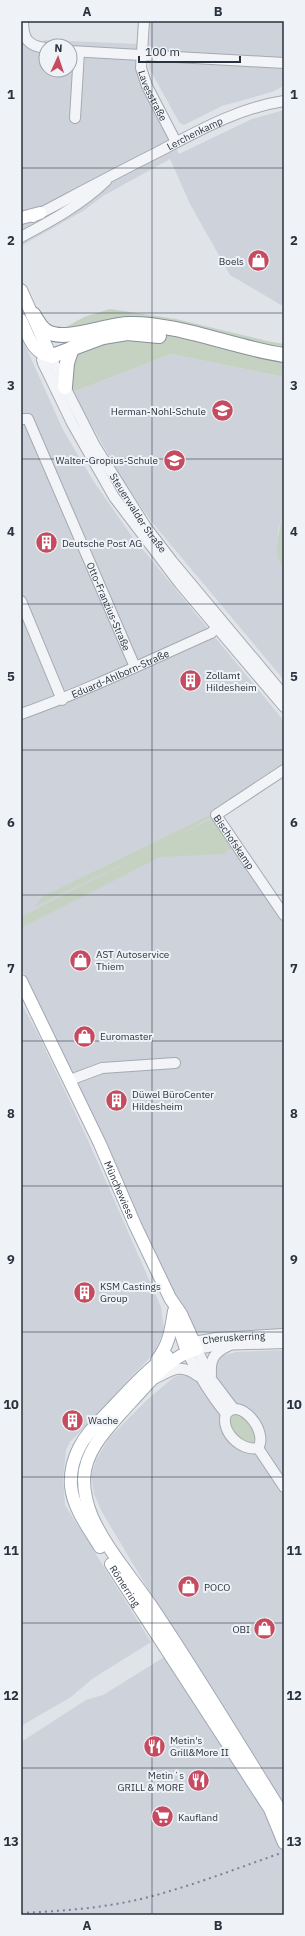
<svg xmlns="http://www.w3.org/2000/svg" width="305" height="1936" font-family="'IBM Plex Sans',sans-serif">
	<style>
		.built { fill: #ced2da; fill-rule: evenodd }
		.green { fill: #c6d2c1 }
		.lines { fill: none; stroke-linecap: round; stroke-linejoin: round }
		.minor-casing { stroke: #a5aab2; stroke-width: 12 }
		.major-casing { stroke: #a0a8b3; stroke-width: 14 }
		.highway-casing { stroke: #88919e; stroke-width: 16 }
		.minor { stroke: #f2f4f7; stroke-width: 10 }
		.major { stroke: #fff; stroke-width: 12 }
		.highway { stroke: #fff; stroke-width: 14 }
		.rail { stroke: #7a8391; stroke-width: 2; stroke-dasharray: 2 4; stroke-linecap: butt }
		.grid { fill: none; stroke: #29323f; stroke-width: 1; stroke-opacity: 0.55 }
		.labels { text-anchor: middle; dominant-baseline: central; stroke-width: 4; stroke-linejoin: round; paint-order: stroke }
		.street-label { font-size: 10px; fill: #29323f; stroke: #eff2f6 }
		.poi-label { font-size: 10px; fill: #29323f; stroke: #eff2f6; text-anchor: start }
		.neatline { fill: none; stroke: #29323f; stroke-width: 1.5 }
		.grid-label { font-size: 13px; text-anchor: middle; font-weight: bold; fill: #29323f }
	</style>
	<rect width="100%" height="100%" fill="#e0e3e8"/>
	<g class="built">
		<path d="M21 21 25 24 33 43 44 44V40L139 44 140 82 179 154 252 119 284 110V304L281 305 230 275 190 204 170 159 103 196 83 211 21 246ZM46 46H70V70H46Z"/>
		<path d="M150 21H284V86L272 92 222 106 184 125 179 122 149 68Z"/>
		<path d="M21 336 63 430 94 482 131 535 284 721V770L217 817 284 914V1329L193 1332 21 967Z"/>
		<path d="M171 354 284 377V513L278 531 277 545 280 565 284 571V680L151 521 123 481 73 392Z"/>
		<path d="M21 1003 39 1036 87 1138 161 1307 164 1329 155 1352 70 1442 66 1450 63 1480 65 1505 151 1642 92 1679 71 1697 21 1726Z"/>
		<path d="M284 1350V1915H21V1742L86 1700 103 1695 182 1646 102 1512 94 1494 91 1475 96 1460 109 1438 148 1399 174 1377 216 1364 222 1356 236 1352Z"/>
	</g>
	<g class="green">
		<path d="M110 309 176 319 267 341 284 344V377L171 354 73 392 72 380 74 362 66 327 84 317Z"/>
		<path d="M284 513V571C272 555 278 531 284 513Z"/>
		<path d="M210 815 212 816 166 843 34 907 42 897Z"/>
		<path d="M213 818 231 848 224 854 160 857 21 928V917Z"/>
		<path d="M232 1414H240C247 1421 259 1431 255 1443 243 1447 225 1424 232 1414Z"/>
	</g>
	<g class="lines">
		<defs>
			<g id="minor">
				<path d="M23 21C23 39 28 46 46 48"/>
				<path id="s1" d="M144 21 141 68 147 86 176 142"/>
				<path d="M70 51 284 63"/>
				<path d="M75 118 79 52"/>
				<path id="s2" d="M33 217C75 195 116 173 158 152 198 131 238 108 284 101"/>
				<path d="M21 237C51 221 81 205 106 181"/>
				<path d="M43 363 72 423 114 497 180 584 284 707"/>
				<path id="s3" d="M46 369 42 360 48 350 65 387 95 446 146 527 172 561 284 695"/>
				<path id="s4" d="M21 419H28L135 667"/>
				<path d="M21 601 62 700"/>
				<path id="s5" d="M21 714C86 691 148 661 211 633L221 624"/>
				<path id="s6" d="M284 770 216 815 284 915"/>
				<path d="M70 1080 102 1068 175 1063"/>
				<path id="s7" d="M194 1342 216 1338 284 1334"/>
				<path d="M187 1352C198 1374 210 1394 226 1414 220 1431 241 1452 258 1448 269 1431 239 1396 226 1414"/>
				<path d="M211 1375C210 1360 213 1353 228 1346"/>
				<path d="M156 1378C172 1370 181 1363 198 1376"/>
				<path d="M233 1408 211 1379 197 1349 218 1345 284 1343"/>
				<path d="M258 1448 284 1487"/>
			</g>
			<g id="major">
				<path d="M21 218 40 213"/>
				<path d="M21 290 48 350"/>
				<path d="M21 320C28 335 33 355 52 356"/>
				<path id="s8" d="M21 981 100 1144 135 1225 170 1298 181 1314 197 1349C168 1357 150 1382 130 1403 111 1425 85 1448 84 1479 84 1492 87 1505 92 1517 108 1552 135 1581 156 1613 198 1676 237 1741 277 1805L284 1824"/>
				<path d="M176 1319 187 1352"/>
				<path d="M157 1360C169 1345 171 1330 174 1311"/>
				<path d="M100 1547C89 1529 73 1508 71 1486 70 1473 73 1460 79 1448 86 1433 99 1422 110 1410 128 1391 146 1371 167 1356"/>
				<path id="s9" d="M111 1564 270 1809 284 1843"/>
			</g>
			<g id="highway">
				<path d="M33 314C37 320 40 327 46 331 64 343 107 324 129 324 178 323 235 348 284 355"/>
				<path d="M52 356 103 337 127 333 159 336"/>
				<path d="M65 387 67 363 72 348"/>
			</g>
		</defs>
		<use href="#minor" class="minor-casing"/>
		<use href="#major" class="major-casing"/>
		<use href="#highway" class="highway-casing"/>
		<use href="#minor" class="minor"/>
		<use href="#major" class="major"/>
		<use href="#highway" class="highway"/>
		<path class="rail" d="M21 1913C62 1911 105 1908 145 1898 192 1886 238 1868 284 1852"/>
	</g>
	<path class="grid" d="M152 21V1915M21 168H284M21 313H284M21 459H284M21 604H284M21 750H284M21 895H284M21 1041H284M21 1186H284M21 1332H284M21 1477H284M21 1623H284M21 1768H284"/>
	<defs>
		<symbol id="shop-disc" viewBox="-11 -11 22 22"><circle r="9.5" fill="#c74b60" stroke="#eff2f6"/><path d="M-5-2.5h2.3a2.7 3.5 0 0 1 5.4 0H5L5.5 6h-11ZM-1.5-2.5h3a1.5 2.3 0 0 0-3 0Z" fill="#fff"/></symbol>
		<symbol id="school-disc" viewBox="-11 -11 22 22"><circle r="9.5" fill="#c74b60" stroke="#eff2f6"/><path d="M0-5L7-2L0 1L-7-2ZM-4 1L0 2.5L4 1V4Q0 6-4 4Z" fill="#fff"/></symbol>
		<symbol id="building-disc" viewBox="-11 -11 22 22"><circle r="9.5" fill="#c74b60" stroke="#eff2f6"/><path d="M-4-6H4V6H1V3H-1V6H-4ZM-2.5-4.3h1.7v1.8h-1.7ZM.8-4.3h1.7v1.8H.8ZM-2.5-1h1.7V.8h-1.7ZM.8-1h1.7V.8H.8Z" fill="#fff"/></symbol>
		<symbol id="restaurant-disc" viewBox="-11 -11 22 22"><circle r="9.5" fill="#c74b60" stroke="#eff2f6"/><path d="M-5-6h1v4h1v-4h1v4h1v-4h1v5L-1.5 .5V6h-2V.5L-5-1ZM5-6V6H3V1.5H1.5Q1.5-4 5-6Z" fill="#fff"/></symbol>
		<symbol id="supermarket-disc" viewBox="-11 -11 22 22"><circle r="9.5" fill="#c74b60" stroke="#eff2f6"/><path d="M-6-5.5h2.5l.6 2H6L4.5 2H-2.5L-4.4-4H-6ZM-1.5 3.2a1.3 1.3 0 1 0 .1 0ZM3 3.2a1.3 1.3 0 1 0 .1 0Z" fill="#fff"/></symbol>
	</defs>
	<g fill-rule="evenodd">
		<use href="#shop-disc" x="246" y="248" width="25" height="25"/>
		<use href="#school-disc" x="210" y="398" width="25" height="25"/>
		<use href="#school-disc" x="162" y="448" width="25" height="25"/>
		<use href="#building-disc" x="34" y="530" width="25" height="25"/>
		<use href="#building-disc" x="178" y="668" width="25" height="25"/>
		<use href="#shop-disc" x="68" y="948" width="25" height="25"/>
		<use href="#shop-disc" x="72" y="1024" width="25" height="25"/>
		<use href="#building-disc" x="104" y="1088" width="25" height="25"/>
		<use href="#building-disc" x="72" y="1280" width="25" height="25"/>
		<use href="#building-disc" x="60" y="1408" width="25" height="25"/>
		<use href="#shop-disc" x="176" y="1574" width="25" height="25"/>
		<use href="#shop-disc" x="252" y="1616" width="25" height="25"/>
		<use href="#restaurant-disc" x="142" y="1734" width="25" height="25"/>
		<use href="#restaurant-disc" x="186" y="1768" width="25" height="25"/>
		<use href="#supermarket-disc" x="150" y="1804" width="25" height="25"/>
	</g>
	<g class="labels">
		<g class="street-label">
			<text stroke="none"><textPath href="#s1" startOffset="77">Lavesstraße</textPath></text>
			<text stroke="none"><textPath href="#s2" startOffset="182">Lerchenkamp</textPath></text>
			<text stroke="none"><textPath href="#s3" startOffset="208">Steuerwalder Straße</textPath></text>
			<text stroke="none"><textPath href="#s4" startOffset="211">Otto-Franzius-Straße</textPath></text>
			<text stroke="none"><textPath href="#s5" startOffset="107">Eduard-Ahlborn-Straße</textPath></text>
			<text stroke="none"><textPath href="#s6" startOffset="114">Bischofskamp</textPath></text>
			<text stroke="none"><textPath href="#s8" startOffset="231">Münchewiese</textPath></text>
			<text stroke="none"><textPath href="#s7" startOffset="40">Cheruskerring</textPath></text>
			<text stroke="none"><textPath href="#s9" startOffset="26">Römerring</textPath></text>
		</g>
		<g class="poi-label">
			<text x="244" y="261" text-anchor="end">Boels</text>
			<text x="206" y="411" text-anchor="end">Herman-Nohl-Schule</text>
			<text x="158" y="460" text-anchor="end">Walter-Gropius-Schule</text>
			<text x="62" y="543">Deutsche Post AG</text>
			<text x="206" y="675">Zollamt<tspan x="206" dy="12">Hildesheim</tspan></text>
			<text x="96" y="954">AST Autoservice<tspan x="96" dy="12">Thiem</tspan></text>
			<text x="100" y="1036">Euromaster</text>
			<text x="132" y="1094">Düwel BüroCenter<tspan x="132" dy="12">Hildesheim</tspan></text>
			<text x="100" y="1286">KSM Castings<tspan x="100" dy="12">Group</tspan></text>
			<text x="88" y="1420">Wache</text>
			<text x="204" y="1587">POCO</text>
			<text x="250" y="1629" text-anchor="end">OBI</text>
			<text x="170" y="1740">Metin's<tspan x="170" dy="12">Grill&amp;More II</tspan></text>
			<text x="184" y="1775" text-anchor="end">Metin´s<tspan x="184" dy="12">GRILL &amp; MORE</tspan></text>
			<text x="178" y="1817">Kaufland</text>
		</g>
	</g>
	<rect width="305" height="1936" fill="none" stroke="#eff2f6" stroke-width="44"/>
	<g transform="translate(58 58) rotate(3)"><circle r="19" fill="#eff2f6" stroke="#a0a5ad"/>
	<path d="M0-3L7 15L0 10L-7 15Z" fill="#c74b60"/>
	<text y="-6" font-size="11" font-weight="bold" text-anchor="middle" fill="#29323f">N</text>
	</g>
	<path d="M139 56v6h101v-6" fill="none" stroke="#29323f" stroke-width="2"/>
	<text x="145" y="56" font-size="12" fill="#29323f" stroke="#eff2f6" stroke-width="3" paint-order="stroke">100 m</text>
	<rect x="22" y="22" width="261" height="1892" class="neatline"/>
	<g class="grid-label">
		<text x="87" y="16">A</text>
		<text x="218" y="16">B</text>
		<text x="11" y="99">1</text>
		<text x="294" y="99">1</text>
		<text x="11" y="245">2</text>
		<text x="294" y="245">2</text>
		<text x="11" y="390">3</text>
		<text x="294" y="390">3</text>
		<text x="11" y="536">4</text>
		<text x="294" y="536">4</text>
		<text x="11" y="681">5</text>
		<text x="294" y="681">5</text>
		<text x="11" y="827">6</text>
		<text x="294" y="827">6</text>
		<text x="11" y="973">7</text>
		<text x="294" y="973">7</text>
		<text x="11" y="1118">8</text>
		<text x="294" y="1118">8</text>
		<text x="11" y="1264">9</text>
		<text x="294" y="1264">9</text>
		<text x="11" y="1409">10</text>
		<text x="294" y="1409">10</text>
		<text x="11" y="1555">11</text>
		<text x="294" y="1555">11</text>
		<text x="11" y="1700">12</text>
		<text x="294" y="1700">12</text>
		<text x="11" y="1846">13</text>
		<text x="294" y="1846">13</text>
		<text x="87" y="1930">A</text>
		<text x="218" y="1930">B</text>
	</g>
</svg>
